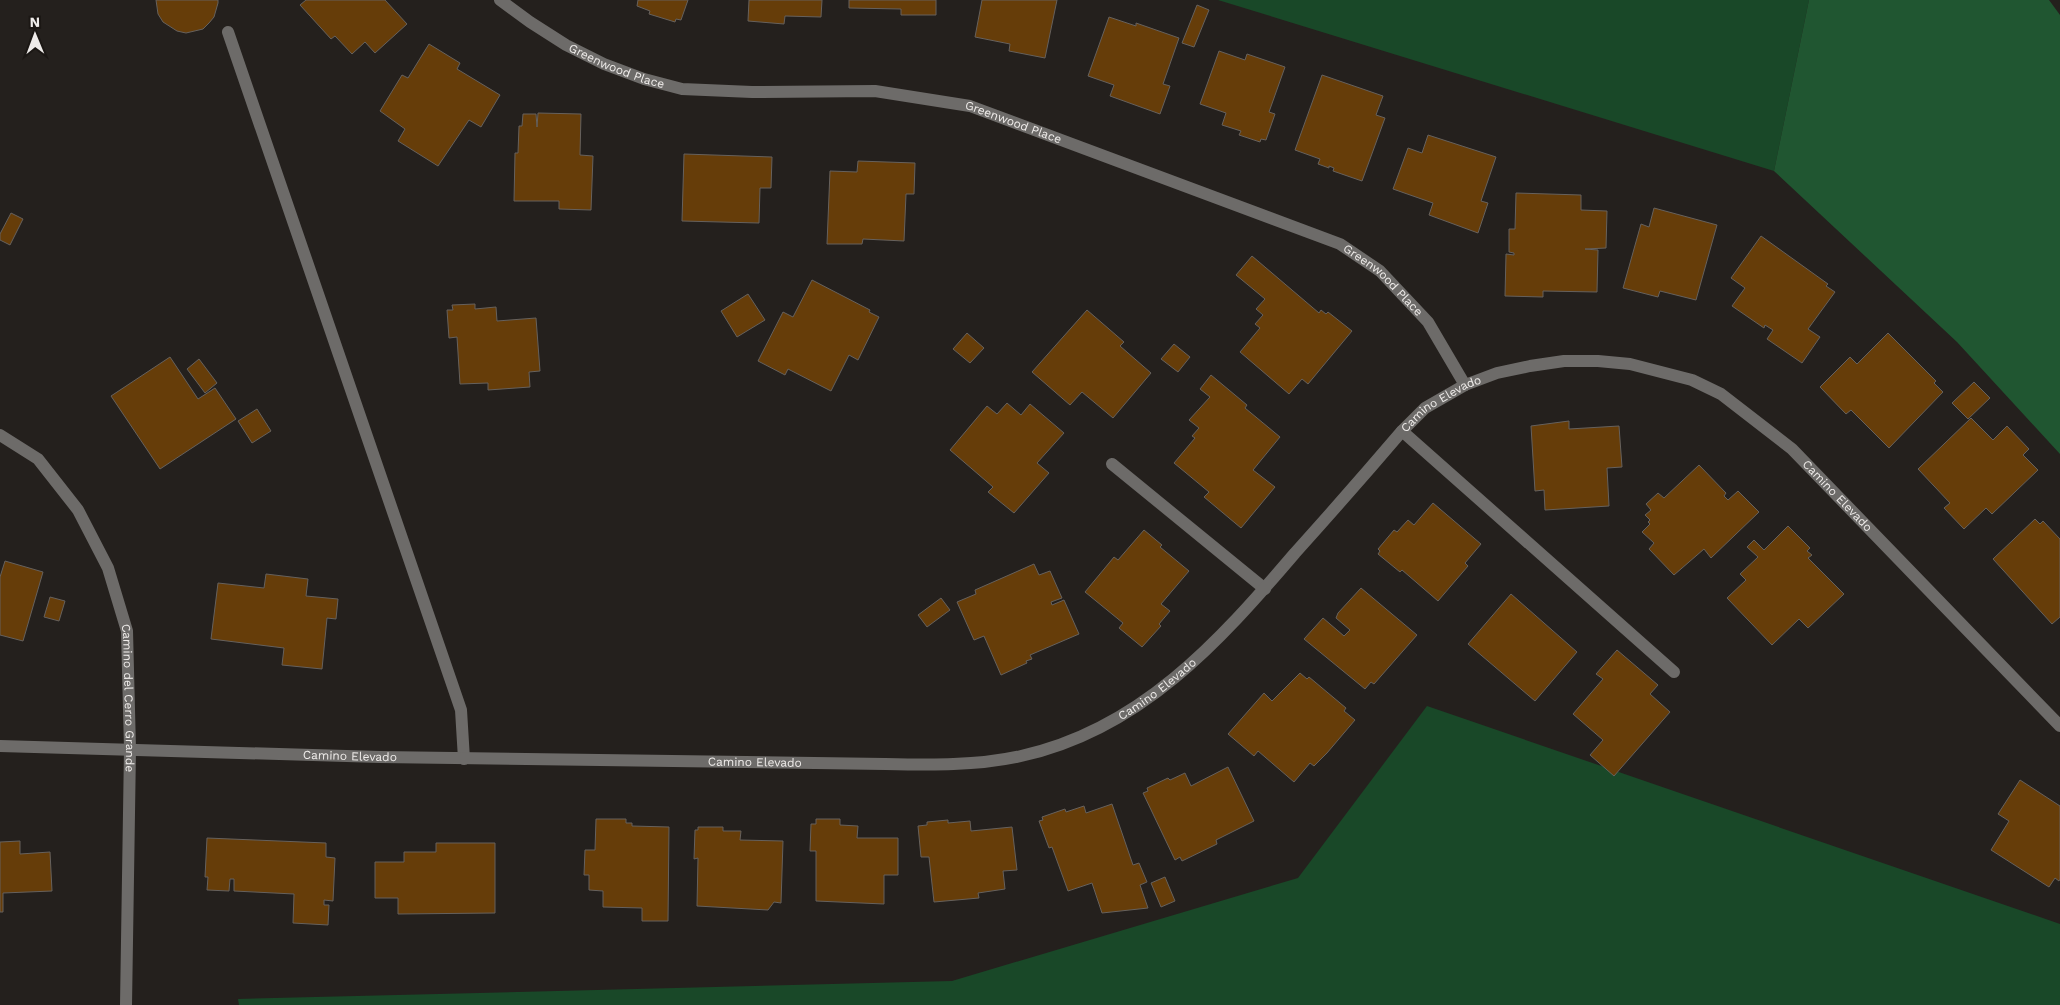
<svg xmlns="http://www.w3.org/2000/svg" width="2060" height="1005" font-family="'Work Sans',sans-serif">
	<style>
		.green { fill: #194828 }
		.forest { fill: #205631 }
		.building { fill: #663d09; stroke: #66615d }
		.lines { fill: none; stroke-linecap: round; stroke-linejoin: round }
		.minor { stroke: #6d6b69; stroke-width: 12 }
		.labels { text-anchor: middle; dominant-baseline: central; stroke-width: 4; stroke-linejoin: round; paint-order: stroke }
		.street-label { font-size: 12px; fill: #efecea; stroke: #1b1714 }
	</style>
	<rect width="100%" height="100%" fill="#24201d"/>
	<g class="green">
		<path d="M1218 0H1809L1774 171Z"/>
		<path d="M1427 706 2060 924V1005H239L238 999 952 981 1298 878Z"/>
	</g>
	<path class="forest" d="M1809 0H2049L2060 15V454L1957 342 1774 171Z"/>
	<g class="building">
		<path d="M156 0H218V3L214 17 209 23 203 29 186 33 177 31 163 22 158 14Z"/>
		<path d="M306 0H385L407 24 375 53 365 42 352 54 335 36 331 39 300 5Z"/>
		<path d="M638 0H688L681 20 676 19 675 22 649 14 650 11 637 6Z"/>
		<path d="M749 0H822L821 17 785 16 784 24 748 21Z"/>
		<path d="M849 0H936V15H901V9L849 8Z"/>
		<path d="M982 0H1057L1045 58 1009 51 1010 44 975 37Z"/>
		<path d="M1197 5 1209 10 1194 47 1182 43Z"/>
		<path d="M1109 17 1136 26V23L1179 38 1163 84 1170 86 1160 114 1110 96 1114 85 1088 76Z"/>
		<path d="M429 44 460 63 457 69 500 95 481 127 469 120 438 166 398 141 405 129 380 111 402 75 408 78Z"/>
		<path d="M1219 51 1245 60 1247 54 1285 67 1269 112 1275 114 1266 140 1261 139 1260 142 1239 135 1241 131 1222 125 1226 113 1200 104Z"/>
		<path d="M1322 75 1383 96 1376 115 1385 118 1362 181 1333 171 1334 168 1329 166V168L1318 164 1320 159 1295 150Z"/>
		<path d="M538 113 581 114 580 155 593 156 591 210 559 209V201H514L515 153H518L519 126H522L523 114H536L537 127Z"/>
		<path d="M1428 135 1496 157 1481 201 1488 203 1478 233 1429 215 1433 203 1393 189 1408 148 1422 153Z"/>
		<path d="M684 154 772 157 771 188H760L759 223 682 221Z"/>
		<path d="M858 161 915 163 914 194H906L904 241 863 239 862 244H827L830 171 857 172Z"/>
		<path d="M1516 193 1581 195V210L1607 211 1606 248 1585 249 1598 250 1597 292 1543 291V297L1505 296 1506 254 1514 255V253L1509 252V229H1515Z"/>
		<path d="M1654 208 1717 225 1696 300 1660 291 1658 297 1623 288 1641 224 1649 227Z"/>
		<path d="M11 213 23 219 10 245 0 240V234Z"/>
		<path d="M1761 236 1828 284 1826 286 1835 292 1808 329 1820 337 1802 363 1767 339 1773 330 1765 325 1764 328 1732 306 1745 288 1731 278Z"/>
		<path d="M1252 256 1319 313 1321 310 1326 314 1328 312 1352 331 1308 384 1302 379 1289 394 1240 352 1260 328 1255 324 1263 315 1256 309 1265 299 1236 275Z"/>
		<path d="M812 280 870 310 869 312 879 317 858 360 849 355 831 391 788 369 785 375 758 361 783 312 793 317Z"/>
		<path d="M748 294 765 320 737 337 721 311Z"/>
		<path d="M475 304V309L496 307 497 321 536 318 540 371 529 372 530 387 488 390V383L460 384 457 337 449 338 447 310H453L452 305Z"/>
		<path d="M1087 310 1124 342 1120 346 1151 373 1113 418 1082 392 1070 405 1032 372Z"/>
		<path d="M967 333 984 348 970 363 953 349Z"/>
		<path d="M1888 333 1936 381 1934 383 1943 392 1889 448 1851 410 1846 414 1820 387 1850 357 1857 364Z"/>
		<path d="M1174 344 1190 357 1178 372 1161 359Z"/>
		<path d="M170 357 198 399 215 388 236 419 160 469 111 396Z"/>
		<path d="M199 359 217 383 205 393 187 369Z"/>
		<path d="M1211 375 1247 405 1245 408 1280 437 1253 470 1275 487 1241 528 1204 497 1209 492 1174 463 1195 438 1192 436 1199 428 1189 420 1210 397 1200 389Z"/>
		<path d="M1974 382 1990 398 1968 419 1952 403Z"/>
		<path d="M1007 403 1021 415 1030 404 1064 433 1037 463 1049 473 1014 513 988 492 993 487 950 450 987 406 997 414Z"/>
		<path d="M257 409 271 431 252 443 238 421Z"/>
		<path d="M1971 418 1993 440 2007 426 2029 449 2023 455 2038 470 1992 514 1986 508 1964 529 1944 508 1950 503 1918 469Z"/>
		<path d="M1569 421V429L1619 426 1622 467 1607 468 1609 506 1545 510 1544 490 1535 491 1531 426Z"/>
		<path d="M1699 465 1726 493 1724 496 1728 500 1738 491 1759 512 1711 558 1704 549 1674 575 1649 549 1654 543 1642 532 1650 524 1648 522 1650 520 1645 515 1651 510 1646 504 1658 493 1664 498Z"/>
		<path d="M1433 503 1481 544 1465 563 1468 566 1438 601 1402 570 1400 572 1378 554 1380 551 1378 549 1394 530 1397 532 1408 520 1414 525Z"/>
		<path d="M2035 519 2040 524 2043 521 2060 539V617L2052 624 1993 559Z"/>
		<path d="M1788 526 1810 548 1807 551 1812 555 1808 558 1844 594 1808 628 1799 619 1772 645 1727 598 1746 580 1740 574 1758 557 1747 547 1754 540 1764 550Z"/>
		<path d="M1144 530 1162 545 1160 547 1189 571 1161 604 1170 611 1159 624 1161 626 1142 647 1119 628 1123 623 1085 592 1114 557 1118 560Z"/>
		<path d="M5 561 43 572 23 641 0 635V577Z"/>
		<path d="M1034 564 1039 575 1050 571 1062 598 1051 602 1052 605 1064 600 1079 634 1030 655 1032 659 1026 661 1027 663 1001 675 984 636 974 640 957 602 976 594 975 590Z"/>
		<path d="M266 574 308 579 306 596 338 599 336 619 327 618 322 669 282 665 284 648 211 639 218 583 264 588Z"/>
		<path d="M1361 588 1417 635 1374 684 1371 682 1365 689 1304 639 1323 618 1344 636 1350 630 1336 618 1338 613Z"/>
		<path d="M1511 594 1577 652 1535 701 1468 644Z"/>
		<path d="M50 597 65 601 59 621 44 617Z"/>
		<path d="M941 598 950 610 927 627 918 615Z"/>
		<path d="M1617 650 1658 685 1650 694 1670 712 1614 776 1590 755 1603 740 1573 714 1603 679 1596 674Z"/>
		<path d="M1300 673 1307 679 1309 677 1346 708 1344 711 1355 720 1327 753 1314 766 1310 763 1294 782 1258 751 1254 756 1228 734 1264 693 1272 701Z"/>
		<path d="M1228 767 1254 821 1216 840 1217 844 1182 861 1180 857 1175 860 1143 793 1148 791 1147 788 1168 778 1170 780 1185 773 1191 786Z"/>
		<path d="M2020 780 2060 806V879L2059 881 2055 878 2049 887 1991 850 2009 821 1998 814Z"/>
		<path d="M1112 804 1133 865 1139 863 1147 882 1140 885 1148 908 1102 913 1092 883 1068 891 1052 847 1049 848 1039 821 1043 820 1042 817 1065 809 1066 812 1084 806 1086 813Z"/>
		<path d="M596 819H626V823H632V826L669 827 668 921H642V908L603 907V891L589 890V875H584L585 850H595Z"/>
		<path d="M816 819H840V825L858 826 857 838H898V875H884V904L816 901V851H810L811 824H816Z"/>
		<path d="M948 820V823L970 821 971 831 1012 827 1017 870 1003 871 1005 889 978 893 979 898 934 902 929 857H921L918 826 927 825V822Z"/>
		<path d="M698 827H723V831H741L740 840 783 841 781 903 774 902 768 910 697 906 698 858 694 859 695 830H698Z"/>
		<path d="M207 838 326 843V857L335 858 333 901 324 900V905H329L328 925 293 923 294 894 234 891V879H230L229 891 207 890 208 877H205Z"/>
		<path d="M20 841V854L50 852 52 891 3 893V912H0V842Z"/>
		<path d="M436 843H495V913L398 914V898H375V862H404V852H436Z"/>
		<path d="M1165 877 1175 901 1161 907 1151 883Z"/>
	</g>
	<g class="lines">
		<g class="minor">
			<path id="s1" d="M500 0 530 22 566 45 604 64 644 79 682 89 752 92 875 91 970 106 1340 244 1380 271 1428 322 1465 385"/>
			<path d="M228 32 461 710 464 759"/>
			<path d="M1402 431 1674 672"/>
			<path id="s2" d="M0 435 38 459 78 510 108 568 127 631 130 749 126 1005"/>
			<path d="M1112 464 1265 589"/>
			<path id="s3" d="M0 746 380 757 885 764C931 765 976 766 1021 756 1140 730 1219 642 1295 553 1331 513 1367 472 1402 431L1425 408 1465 385 1497 373 1530 366 1564 361H1598L1630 364 1692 380 1721 394 1792 449 2060 726"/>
		</g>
	</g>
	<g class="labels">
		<g class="street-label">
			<text stroke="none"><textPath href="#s1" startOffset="135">Greenwood Place</textPath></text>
			<text stroke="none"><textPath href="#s1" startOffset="540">Greenwood Place</textPath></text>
			<text stroke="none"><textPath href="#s1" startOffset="945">Greenwood Place</textPath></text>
			<text stroke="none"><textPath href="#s3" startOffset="1580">Camino Elevado</textPath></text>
			<text stroke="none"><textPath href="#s3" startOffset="2030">Camino Elevado</textPath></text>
			<text stroke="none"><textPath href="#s3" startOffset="1175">Camino Elevado</textPath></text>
			<text stroke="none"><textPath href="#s2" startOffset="308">Camino del Cerro Grande</textPath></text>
			<text stroke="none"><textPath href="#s3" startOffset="350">Camino Elevado</textPath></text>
			<text stroke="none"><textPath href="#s3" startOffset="755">Camino Elevado</textPath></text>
		</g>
	</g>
	<g transform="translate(35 35) rotate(359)" stroke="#1b1714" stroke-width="4" paint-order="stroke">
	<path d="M0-4L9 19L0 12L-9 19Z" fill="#efecea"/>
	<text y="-8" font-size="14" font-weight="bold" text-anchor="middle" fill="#efecea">N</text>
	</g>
</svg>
